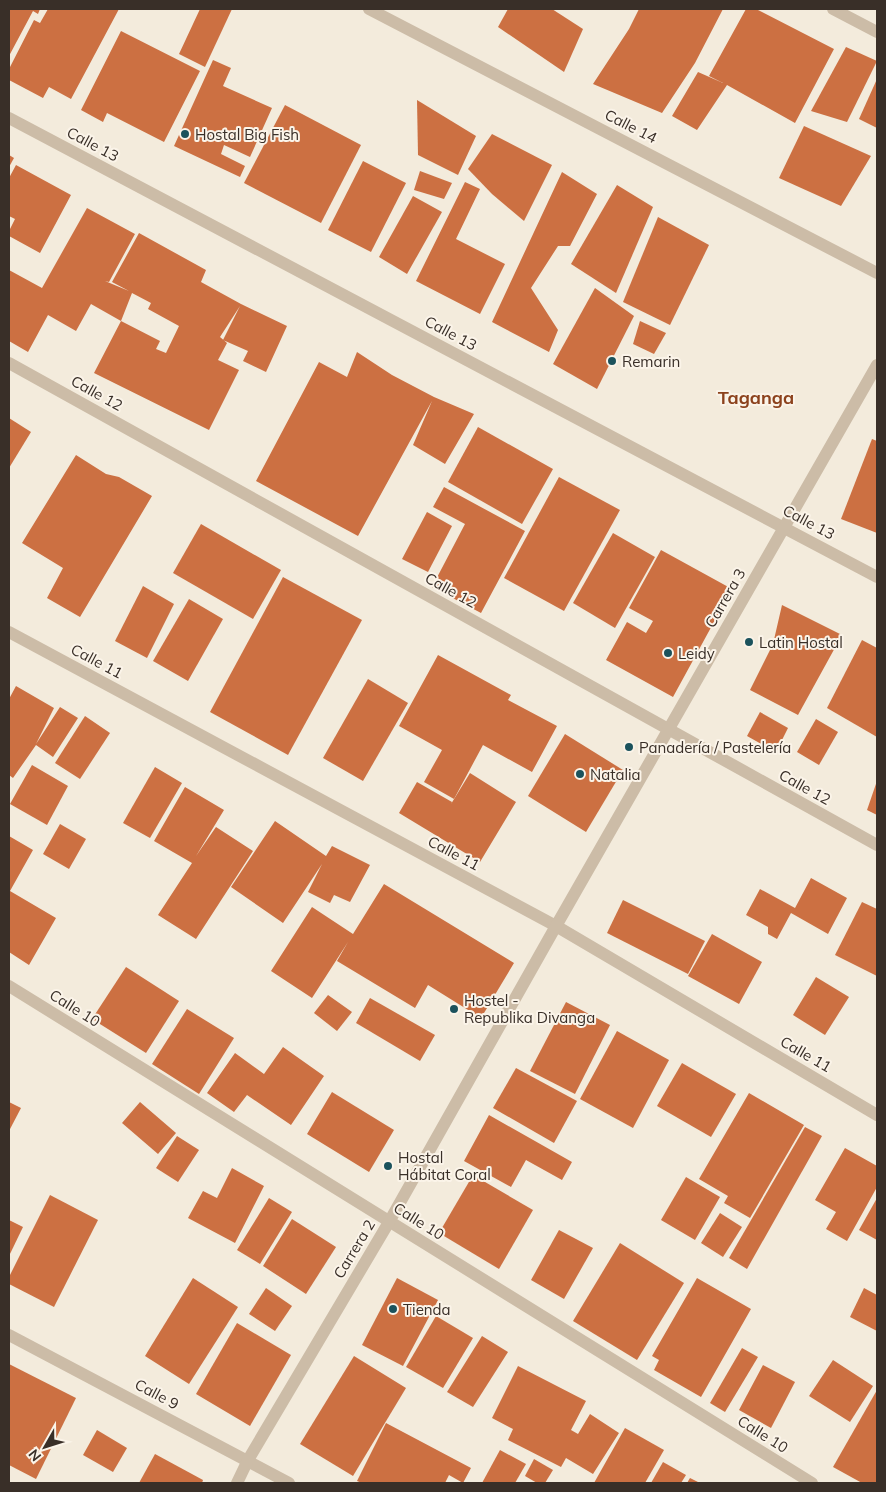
<svg xmlns="http://www.w3.org/2000/svg" width="886" height="1492" font-family="Mulish,sans-serif">
	<style>
		.building { fill: #cc7042 }
		.lines { fill: none; stroke-linecap: round; stroke-linejoin: round }
		.minor { stroke: #ccbca7; stroke-width: 12 }
		.poi-dot { fill: #1b525c; stroke: #fbf4e9; stroke-width: 2 }
		.labels { text-anchor: middle; dominant-baseline: central; stroke-width: 4; stroke-linejoin: round; paint-order: stroke }
		.street-label { font-size: 15px; fill: #392f28; stroke: #fbf4e9 }
		.poi-label { font-size: 15px; fill: #392f28; stroke: #fbf4e9; text-anchor: start }
		.quarter-label { font-size: 18px; font-weight: bold; fill: #8c421d; stroke: #fbf4e9 }
	</style>
	<rect width="100%" height="100%" fill="#f3ebdc"/>
	<g class="building">
		<path d="M9 9H40L38 14 33 11 9 56Z"/>
		<path d="M48 9H119L71 99 49 87 43 98 9 80V69L34 20 40 23Z"/>
		<path d="M200 9H232L205 67 179 54Z"/>
		<path d="M508 9H552L583 29 564 72 498 27Z"/>
		<path d="M639 9H723L695 63 662 113 593 84 629 29Z"/>
		<path d="M746 9H756L834 49 795 123 727 85 697 130 672 116 698 72 723 83 709 76Z"/>
		<path d="M121 31 200 71 164 142 107 113 103 122 81 110Z"/>
		<path d="M846 47 877 61 847 122 811 111Z"/>
		<path d="M213 60 231 68 223 86 272 108 250 157 224 145 221 154 245 166 240 177 174 146Z"/>
		<path d="M877 79V128L859 119Z"/>
		<path d="M417 100 476 136 458 175 418 155Z"/>
		<path d="M285 105 361 145 321 223 244 183Z"/>
		<path d="M804 126 871 156 841 206 779 178Z"/>
		<path d="M492 134 552 165 524 221 492 194 468 169Z"/>
		<path d="M9 155 14 158 9 167Z"/>
		<path d="M363 161 406 183 371 252 328 230Z"/>
		<path d="M16 165 71 195 40 253 9 236V231L15 219 9 216V178Z"/>
		<path d="M420 171 452 183 444 199 414 190Z"/>
		<path d="M562 172 597 194 570 246H558L531 288 558 330 549 352 492 322Z"/>
		<path d="M465 182 480 189 456 239 505 264 480 314 416 281Z"/>
		<path d="M617 185 653 207 616 293 571 264Z"/>
		<path d="M413 196 442 212 407 274 379 257Z"/>
		<path d="M87 208 135 234 109 282 105 281 129 291 112 282 139 233 206 270 201 282 241 304 287 326 266 372 243 361 248 351 223 340 240 306 220 337 227 343 218 360 239 370 209 430 94 373 121 321 160 341 156 349 166 353 179 326 148 309 151 303 132 293 121 321 91 304 76 331 48 315 28 352 9 341V270L42 288Z"/>
		<path d="M658 217 709 245 670 325 623 302Z"/>
		<path d="M595 288 634 316 597 389 553 364Z"/>
		<path d="M640 321 666 333 654 354 633 344Z"/>
		<path d="M357 352 392 375 434 397 474 414 445 464 413 445 432 401 358 536 256 481 319 362 347 377Z"/>
		<path d="M9 418 31 432 9 468Z"/>
		<path d="M478 427 553 469 522 524 448 482Z"/>
		<path d="M872 439 877 441V533L841 519Z"/>
		<path d="M76 455 106 474 119 477 152 496 80 617 47 598 63 568 22 543Z"/>
		<path d="M559 477 620 510 564 611 504 578Z"/>
		<path d="M444 487 525 531 481 613 432 587 465 524 433 507Z"/>
		<path d="M427 512 452 526 428 572 402 559Z"/>
		<path d="M201 524 281 570 253 619 173 573Z"/>
		<path d="M613 533 655 557 615 628 573 603Z"/>
		<path d="M661 550 732 589 673 697 606 660 627 622 646 633 653 621 629 608Z"/>
		<path d="M283 577 362 620 288 755 210 712Z"/>
		<path d="M143 586 174 604 147 658 115 641Z"/>
		<path d="M189 599 223 619 188 681 153 661Z"/>
		<path d="M782 605 842 635 798 715 750 690 773 644Z"/>
		<path d="M862 640 877 648V737L827 708Z"/>
		<path d="M438 655 511 695 508 700 557 726 532 772 483 745 454 799 424 782 442 750 399 726Z"/>
		<path d="M368 679 408 703 363 781 323 758Z"/>
		<path d="M16 686 54 708 36 744 60 707 78 718 53 757 36 745 13 778 9 775V699Z"/>
		<path d="M760 712 788 728 776 752 747 736Z"/>
		<path d="M85 716 110 733 80 779 55 763Z"/>
		<path d="M816 719 838 732 819 765 797 752Z"/>
		<path d="M565 734 623 770 586 832 528 796Z"/>
		<path d="M32 765 68 786 47 825 10 804Z"/>
		<path d="M155 767 182 783 150 838 123 823Z"/>
		<path d="M470 773 516 802 480 862 399 813 417 782 452 802 451 804Z"/>
		<path d="M877 781V815L867 810Z"/>
		<path d="M185 787 224 810 196 856 216 827 253 851 196 939 158 915 192 863 154 841Z"/>
		<path d="M275 821 326 856 332 846 370 865 350 902 334 895 330 903 308 892 322 864 283 923 231 887Z"/>
		<path d="M60 824 86 839 69 869 43 854Z"/>
		<path d="M9 836 33 850 10 891 56 918 29 965 9 952Z"/>
		<path d="M811 878 847 898 828 934 791 913 777 939 768 934V927L746 915 760 889 795 908Z"/>
		<path d="M384 884 514 963 481 1018 428 985 415 1008 337 961 348 942 312 998 271 971 312 907 353 934Z"/>
		<path d="M623 900 705 941 688 974 607 933Z"/>
		<path d="M862 902 877 909V976L835 955Z"/>
		<path d="M712 934 762 962 739 1004 688 976Z"/>
		<path d="M126 967 179 1001 146 1053 92 1019Z"/>
		<path d="M816 977 849 997 825 1035 793 1015Z"/>
		<path d="M328 995 352 1012 337 1031 314 1013Z"/>
		<path d="M370 998 435 1035 420 1061 356 1023Z"/>
		<path d="M566 1002 610 1025 575 1094 530 1071Z"/>
		<path d="M187 1009 234 1038 199 1094 152 1064Z"/>
		<path d="M617 1031 669 1060 633 1128 580 1099Z"/>
		<path d="M283 1047 324 1076 291 1125 247 1095 234 1112 207 1093 235 1053 264 1074Z"/>
		<path d="M682 1063 736 1094 711 1137 657 1106Z"/>
		<path d="M516 1068 577 1101 554 1143 493 1108Z"/>
		<path d="M332 1092 394 1130 369 1172 307 1134Z"/>
		<path d="M749 1093 804 1125 750 1218 724 1203 728 1196 699 1179Z"/>
		<path d="M9 1102 21 1108 9 1131Z"/>
		<path d="M140 1102 176 1133 158 1154 122 1123Z"/>
		<path d="M489 1115 572 1162 562 1180 526 1160 511 1187 464 1161Z"/>
		<path d="M805 1127 822 1136 747 1269 729 1258Z"/>
		<path d="M177 1136 199 1150 178 1182 156 1168Z"/>
		<path d="M845 1148 877 1166V1187L847 1241 826 1229 836 1212 815 1200Z"/>
		<path d="M232 1168 264 1186 235 1243 188 1218 203 1191 217 1198Z"/>
		<path d="M473 1175 533 1210 499 1269 439 1233Z"/>
		<path d="M686 1177 720 1197 695 1240 661 1220Z"/>
		<path d="M50 1195 98 1220 54 1307 9 1284V1277Z"/>
		<path d="M269 1198 292 1212 260 1264 237 1250Z"/>
		<path d="M877 1198V1240L859 1230Z"/>
		<path d="M720 1213 742 1227 723 1257 701 1243Z"/>
		<path d="M292 1219 336 1247 306 1294 263 1266Z"/>
		<path d="M9 1220 23 1227 9 1256Z"/>
		<path d="M559 1230 593 1248 564 1299 531 1280Z"/>
		<path d="M620 1243 684 1283 637 1360 573 1321Z"/>
		<path d="M193 1278 238 1307 189 1384 145 1356Z"/>
		<path d="M397 1278 438 1300 403 1366 362 1345Z"/>
		<path d="M697 1278 751 1309 701 1397 654 1370 659 1360 652 1356Z"/>
		<path d="M266 1288 292 1306 275 1331 249 1314Z"/>
		<path d="M864 1288 877 1295V1331L850 1317Z"/>
		<path d="M436 1316 473 1338 443 1388 406 1367Z"/>
		<path d="M237 1323 291 1355 250 1426 196 1394Z"/>
		<path d="M482 1336 508 1352 473 1407 447 1392Z"/>
		<path d="M742 1348 758 1357 725 1412 710 1403Z"/>
		<path d="M354 1356 406 1388 353 1476 300 1444Z"/>
		<path d="M833 1360 873 1386 850 1422 809 1396Z"/>
		<path d="M9 1364 76 1398 36 1479 9 1465Z"/>
		<path d="M763 1365 795 1382 771 1428 739 1410Z"/>
		<path d="M518 1366 586 1401 571 1430 578 1434 590 1414 619 1433 593 1474 566 1458 561 1467 508 1440 513 1429 492 1418Z"/>
		<path d="M877 1390V1483H862L833 1467Z"/>
		<path d="M386 1423 471 1468 463 1483 449 1475 445 1483H362L357 1481Z"/>
		<path d="M625 1428 664 1450 645 1483H594Z"/>
		<path d="M97 1430 127 1448 113 1472 83 1455Z"/>
		<path d="M500 1450 526 1464 515 1483H482Z"/>
		<path d="M155 1454 203 1480 202 1483H139Z"/>
		<path d="M534 1459 553 1470 545 1483H537L525 1476Z"/>
		<path d="M663 1462 686 1475 681 1483H651Z"/>
		<path d="M690 1478 700 1483H687Z"/>
	</g>
	<g class="lines">
		<g class="minor">
			<path d="M369 9 877 273"/>
			<path d="M833 9 877 32"/>
			<path d="M9 118 877 577"/>
			<path d="M9 363 877 845"/>
			<path d="M9 632 556 926 877 1115"/>
			<path d="M9 986 812 1483"/>
			<path d="M9 1335 289 1483"/>
			<path d="M237 1483 248 1460 389 1222 556 926 877 365"/>
		</g>
	</g>
	<g class="poi-dot">
		<circle cx="185" cy="134" r="5"/>
		<circle cx="612" cy="361" r="5"/>
		<circle cx="749" cy="642" r="5"/>
		<circle cx="668" cy="653" r="5"/>
		<circle cx="629" cy="747" r="5"/>
		<circle cx="580" cy="774" r="5"/>
		<circle cx="454" cy="1009" r="5"/>
		<circle cx="388" cy="1166" r="5"/>
		<circle cx="393" cy="1309" r="5"/>
	</g>
	<g class="labels">
		<g class="street-label">
			<text transform="translate(631 126) rotate(27)">Calle 14</text>
			<text transform="translate(93 144) rotate(28)">Calle 13</text>
			<text transform="translate(451 333) rotate(28)">Calle 13</text>
			<text transform="translate(97 393) rotate(29)">Calle 12</text>
			<text transform="translate(809 522) rotate(28)">Calle 13</text>
			<text transform="translate(451 590) rotate(29)">Calle 12</text>
			<text transform="translate(725 598) rotate(-60)">Carrera 3</text>
			<text transform="translate(97 661) rotate(28)">Calle 11</text>
			<text transform="translate(805 787) rotate(29)">Calle 12</text>
			<text transform="translate(454 853) rotate(28)">Calle 11</text>
			<text transform="translate(75 1008) rotate(32)">Calle 10</text>
			<text transform="translate(806 1054) rotate(30)">Calle 11</text>
			<text transform="translate(419 1221) rotate(32)">Calle 10</text>
			<text transform="translate(354 1249) rotate(-59)">Carrera 2</text>
			<text transform="translate(157 1394) rotate(28)">Calle 9</text>
			<text transform="translate(763 1434) rotate(32)">Calle 10</text>
		</g>
		<g class="poi-label">
			<text x="195" y="134">Hostal Big Fish</text>
			<text x="622" y="361">Remarin</text>
			<text x="759" y="642">Latin Hostal</text>
			<text x="678" y="653">Leidy</text>
			<text x="639" y="747">Panadería / Pastelería</text>
			<text x="590" y="774">Natalia</text>
			<text x="464" y="1000">Hostel -<tspan x="464" dy="17">Republika Divanga</tspan></text>
			<text x="398" y="1157">Hostal<tspan x="398" dy="17">Hábitat Coral</tspan></text>
			<text x="403" y="1309">Tienda</text>
		</g>
		<g class="quarter-label">
			<text x="756" y="397">Taganga</text>
		</g>
	</g>
	<rect width="886" height="1492" fill="none" stroke="#392f28" stroke-width="20"/>
	<g transform="translate(45 1447) rotate(231)" stroke="#fbf4e9" stroke-width="4" paint-order="stroke">
	<path d="M0-4L9 19L0 12L-9 19Z" fill="#392f28"/>
	<text y="-8" font-size="14" font-weight="bold" text-anchor="middle" fill="#392f28">N</text>
	</g>
</svg>
